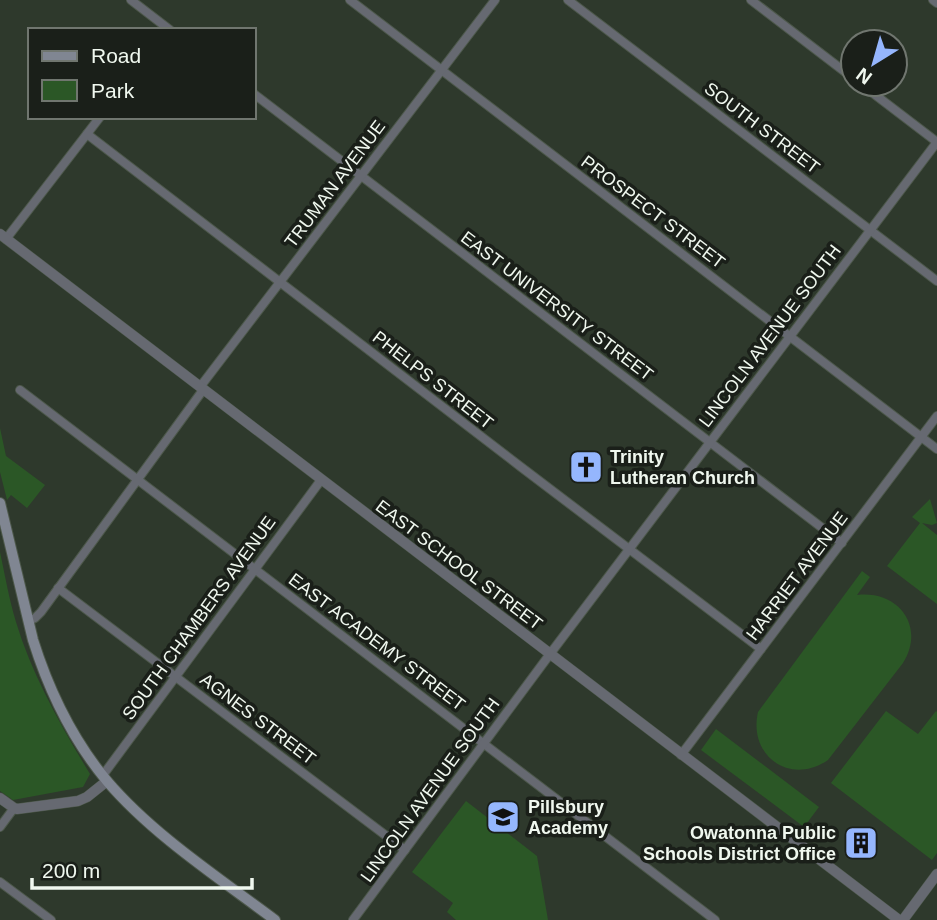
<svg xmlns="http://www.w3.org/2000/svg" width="937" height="920" font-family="Arial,sans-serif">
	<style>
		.green { fill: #2b5726 }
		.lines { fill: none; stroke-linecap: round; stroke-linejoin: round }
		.minor-casing { stroke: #4d584b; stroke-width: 10 }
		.tertiary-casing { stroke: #4d584b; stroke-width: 11 }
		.secondary-casing { stroke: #4d584b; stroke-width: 12 }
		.minor { stroke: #666971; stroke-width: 8 }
		.tertiary { stroke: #666971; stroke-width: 10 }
		.secondary { stroke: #808692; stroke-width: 10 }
		.labels { text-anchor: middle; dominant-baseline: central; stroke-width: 7; stroke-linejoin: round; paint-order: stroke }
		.street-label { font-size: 18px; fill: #f0f8ef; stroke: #1a1f19 }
		.poi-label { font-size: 18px; font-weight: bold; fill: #f0f8ef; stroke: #1a1f19; text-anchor: start }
	</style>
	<rect width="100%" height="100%" fill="#2e392c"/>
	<g class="green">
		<path d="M0 428 6 456 45 485 27 508 11 495 7 500 0 472Z"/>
		<path d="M930 499 937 523 932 525 922 523 937 535V604L887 566 920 523 912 517Z"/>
		<path d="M0 552C5 575 9 599 16 622 32 675 61 726 90 774L83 787 13 800 0 791Z"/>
		<path d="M862 571 870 577 857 595C898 590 926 626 903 663L828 760C790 786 748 756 758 712Z"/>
		<path d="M886 711 918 734 936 711 937 712V853L932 860 831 783Z"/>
		<path d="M716 729 819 807 804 827 701 750Z"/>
		<path d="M466 801 537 856 548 920H456L447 912 453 903 412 872Z"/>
	</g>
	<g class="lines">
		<defs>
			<g id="minor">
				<path d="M131 0 170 30"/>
				<path d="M350 0 937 449"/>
				<path d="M568 0 937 281"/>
				<path d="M751 0 853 78"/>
				<path d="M933 0 937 3"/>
				<path d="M861 84 937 142"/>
				<path d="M254 94 842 543"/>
				<path d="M87 134 521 467 761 649"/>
				<path d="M6 239 100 117"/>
				<path d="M200 387 495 0"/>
				<path d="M20 390 715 920"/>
				<path d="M58 588 405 850"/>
				<path d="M29 621 35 618 41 612 203 390"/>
				<path d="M681 755 937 416"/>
				<path d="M103 775 321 480"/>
				<path d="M0 827 14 808"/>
				<path d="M0 882 51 920"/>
				<path d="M353 920 550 654 937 142"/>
			</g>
			<g id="tertiary">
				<path d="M0 234 899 920"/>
				<path d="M0 798 14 808 17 809 78 801 87 797 107 781"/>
				<path d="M903 920 937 874"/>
			</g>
			<path id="secondary" d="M0 503 33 640C49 691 72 739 107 781 152 834 219 878 275 920"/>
		</defs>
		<use href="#minor" class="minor-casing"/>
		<use href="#tertiary" class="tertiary-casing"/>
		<use href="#secondary" class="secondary-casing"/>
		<use href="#minor" class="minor"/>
		<use href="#tertiary" class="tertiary"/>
		<use href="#secondary" class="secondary"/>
	</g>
	<defs>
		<symbol id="church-square" viewBox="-11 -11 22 22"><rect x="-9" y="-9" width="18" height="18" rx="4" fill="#95b6fd" stroke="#1a1f19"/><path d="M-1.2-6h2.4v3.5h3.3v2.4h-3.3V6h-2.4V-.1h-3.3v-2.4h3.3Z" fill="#111"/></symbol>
		<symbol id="school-square" viewBox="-11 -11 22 22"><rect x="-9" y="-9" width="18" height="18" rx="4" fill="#95b6fd" stroke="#1a1f19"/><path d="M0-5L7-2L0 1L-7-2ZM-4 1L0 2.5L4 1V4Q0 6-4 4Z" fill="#111"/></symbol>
		<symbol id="building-square" viewBox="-11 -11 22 22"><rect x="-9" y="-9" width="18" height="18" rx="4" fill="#95b6fd" stroke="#1a1f19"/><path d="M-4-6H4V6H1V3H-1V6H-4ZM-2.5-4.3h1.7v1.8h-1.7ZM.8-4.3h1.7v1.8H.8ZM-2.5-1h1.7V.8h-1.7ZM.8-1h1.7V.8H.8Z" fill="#111"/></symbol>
	</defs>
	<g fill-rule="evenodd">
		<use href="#church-square" x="567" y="448" width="38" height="38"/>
		<use href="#school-square" x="484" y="798" width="38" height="38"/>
		<use href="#building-square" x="842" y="824" width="38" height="38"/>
	</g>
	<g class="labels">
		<g class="street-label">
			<text transform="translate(762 128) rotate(37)">SOUTH STREET</text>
			<text transform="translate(335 184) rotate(-53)">TRUMAN AVENUE</text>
			<text transform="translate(653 212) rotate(37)">PROSPECT STREET</text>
			<text transform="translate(557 306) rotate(37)">EAST UNIVERSITY STREET</text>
			<text transform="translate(770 336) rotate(-53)">LINCOLN AVENUE SOUTH</text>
			<text transform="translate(433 380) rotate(38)">PHELPS STREET</text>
			<text transform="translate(459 565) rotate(37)">EAST SCHOOL STREET</text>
			<text transform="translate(797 576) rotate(-53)">HARRIET AVENUE</text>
			<text transform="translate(199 618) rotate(-54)">SOUTH CHAMBERS AVENUE</text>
			<text transform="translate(377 642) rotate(37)">EAST ACADEMY STREET</text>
			<text transform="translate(258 719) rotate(37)">AGNES STREET</text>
			<text transform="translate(430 790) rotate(-54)">LINCOLN AVENUE SOUTH</text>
		</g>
		<g class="poi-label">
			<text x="610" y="457">Trinity<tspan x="610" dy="21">Lutheran Church</tspan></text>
			<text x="528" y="807">Pillsbury<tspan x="528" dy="21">Academy</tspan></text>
			<text x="836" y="833" text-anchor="end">Owatonna Public<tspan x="836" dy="21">Schools District Office</tspan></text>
		</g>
	</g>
	<rect x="28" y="28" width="228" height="91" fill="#1a1f19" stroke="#70766f" stroke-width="2"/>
	<rect x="42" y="51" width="35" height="10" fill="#808692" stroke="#70766f" stroke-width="2"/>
	<text x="91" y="63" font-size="21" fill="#f0f8ef">Road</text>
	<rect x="42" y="80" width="35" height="21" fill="#2b5726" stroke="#70766f" stroke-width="2"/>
	<text x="91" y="98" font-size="21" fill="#f0f8ef">Park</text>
	<g transform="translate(874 63) rotate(217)"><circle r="33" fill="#1a1f19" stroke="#70766f" stroke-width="2"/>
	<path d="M0-5L12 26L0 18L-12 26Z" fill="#95b6fd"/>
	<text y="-10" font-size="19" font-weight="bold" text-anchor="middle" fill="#f0f8ef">N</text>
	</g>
	<path d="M32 878v10h220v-10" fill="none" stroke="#f0f8ef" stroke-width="3.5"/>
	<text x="42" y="878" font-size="21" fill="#f0f8ef" stroke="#1a1f19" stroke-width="5" paint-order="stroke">200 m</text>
</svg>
